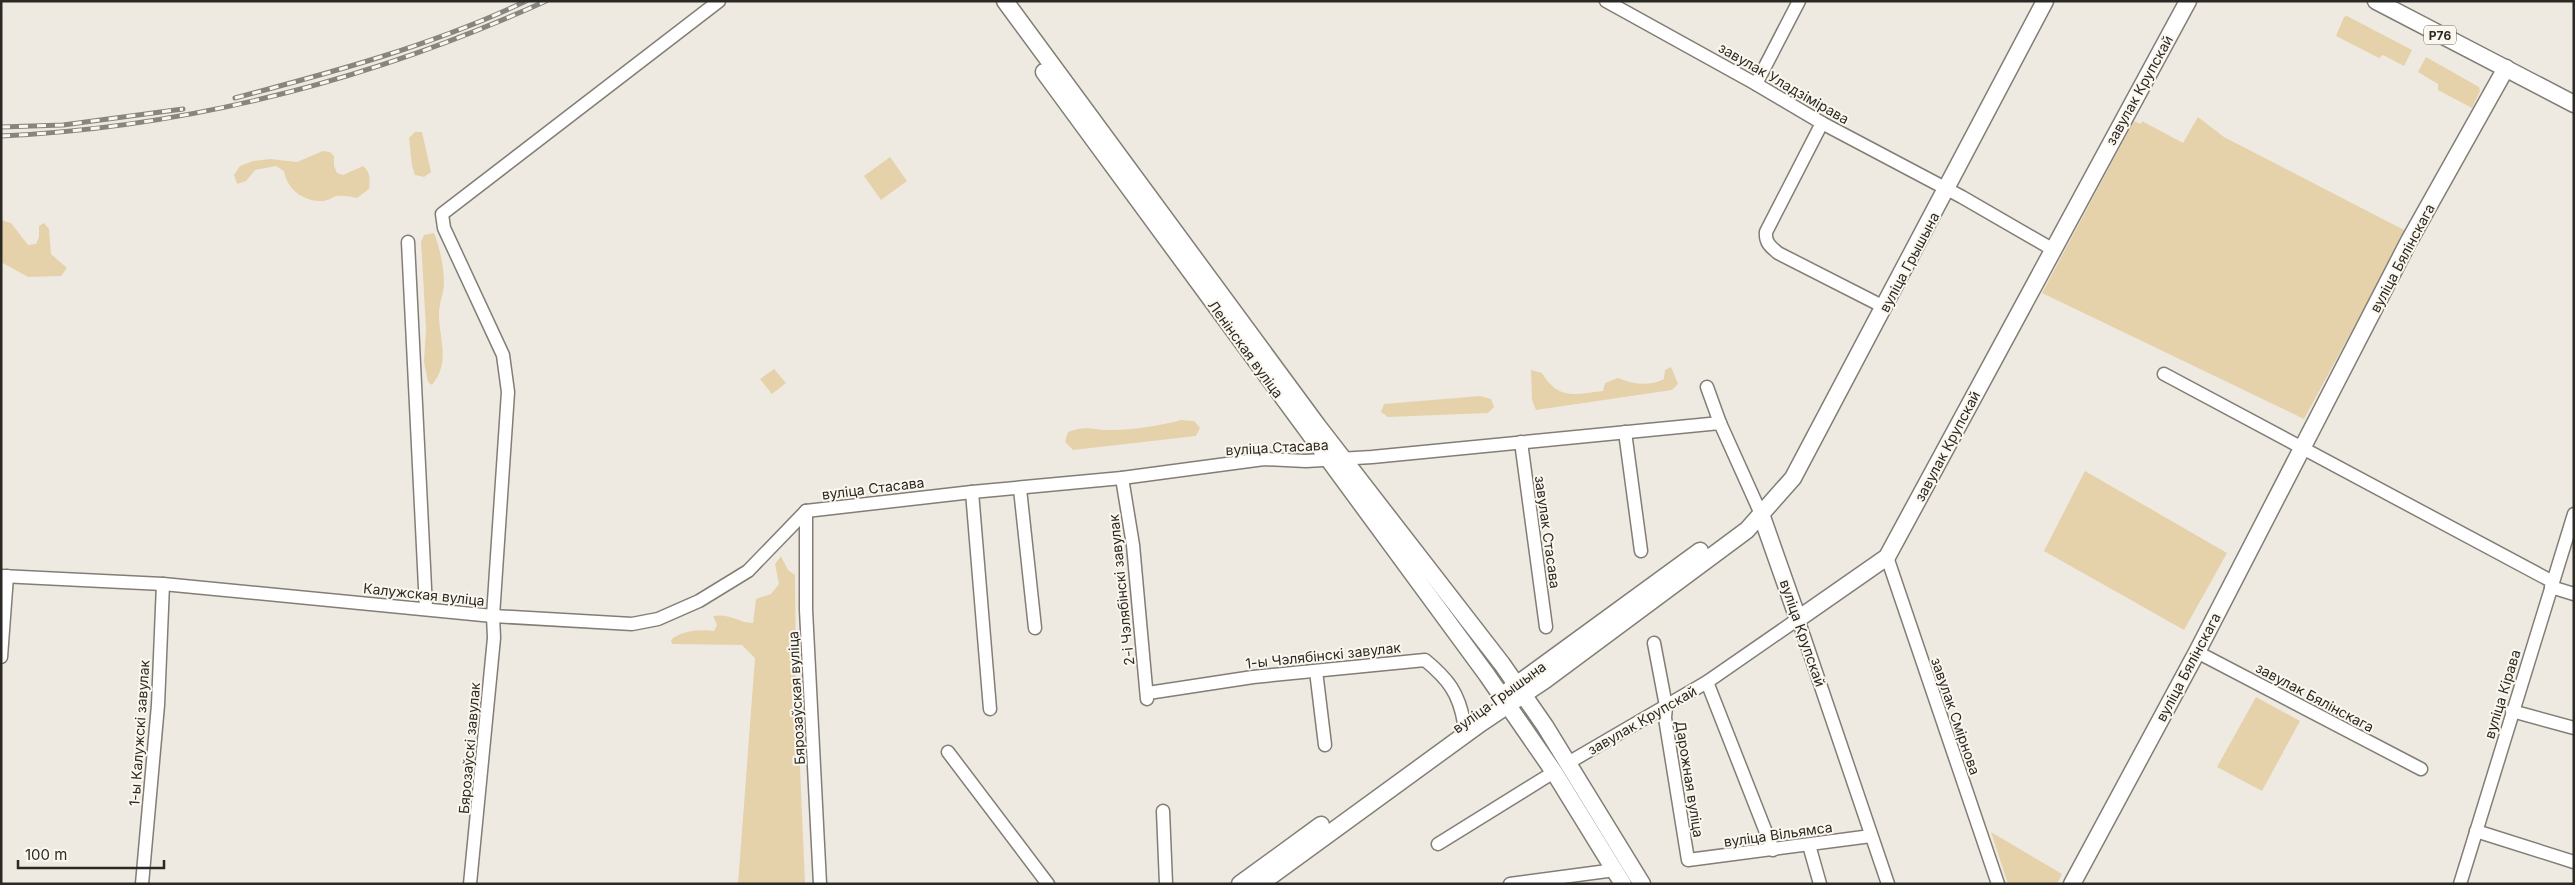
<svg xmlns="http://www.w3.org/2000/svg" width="2575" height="885" font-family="Inter,sans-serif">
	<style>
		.green { fill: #e6d2aa }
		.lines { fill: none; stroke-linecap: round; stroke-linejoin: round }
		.minor-casing { stroke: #827e76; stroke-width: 15 }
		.major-casing { stroke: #827e76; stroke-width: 19 }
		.minor { stroke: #fff; stroke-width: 12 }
		.major { stroke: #fff; stroke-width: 16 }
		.rail-casing { stroke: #87857e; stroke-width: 5 }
		.rail { stroke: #fbf7ee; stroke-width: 3; stroke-dasharray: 9; stroke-linecap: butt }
		.labels { text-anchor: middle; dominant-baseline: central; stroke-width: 4; stroke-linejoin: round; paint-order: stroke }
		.shield { fill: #fbf7ee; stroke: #696761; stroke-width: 1 }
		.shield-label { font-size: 12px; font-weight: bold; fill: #2a2925 }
		.street-label { font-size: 14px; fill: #2a2925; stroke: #fbf7ee }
	</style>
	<rect width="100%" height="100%" fill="#eeeae1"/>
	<g class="green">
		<path d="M2347 16 2412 50 2404 66 2383 55 2379 58 2336 36 2344 17Z"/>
		<path d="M2426 57 2479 87 2480 91 2472 108 2438 90V84L2418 72Z"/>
		<path d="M2198 117 2224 137 2406 231 2304 419 2042 293 2134 121 2141 124 2142 121 2183 143Z"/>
		<path d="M415 132H422L431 172 424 177 415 175 412 166 409 138Z"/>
		<path d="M323 151 330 152 334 156V166L337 173 343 175 363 166C371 172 370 181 369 189L357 198C351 197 343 195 337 196 332 197 328 201 323 201 303 202 287 189 284 171L276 166 255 170 246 181 237 184 234 175 240 166 253 161 270 159 297 162Z"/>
		<path d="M890 157 907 181 881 200 864 176Z"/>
		<path d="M1 220 11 223 28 245 36 244 39 237V226L44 223 49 229 51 254 67 268 61 276 28 277 1 262Z"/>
		<path d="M434 233C440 248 444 267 444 283 444 293 439 303 439 314 439 339 451 362 432 385L428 382 424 362 426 328 421 242 424 235Z"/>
		<path d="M1671 367 1678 384 1672 390 1536 410 1532 400 1531 370 1542 373C1559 401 1575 394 1603 391L1605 383 1618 378C1633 384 1648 387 1664 379L1665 370Z"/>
		<path d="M774 369 786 383 772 394 760 379Z"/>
		<path d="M1480 396 1491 399 1494 407 1488 413 1388 417 1381 412 1384 404Z"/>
		<path d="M1181 420 1194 421 1200 428 1196 436 1073 450 1065 442 1068 432C1088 425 1091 430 1110 430 1133 430 1159 426 1181 420Z"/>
		<path d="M2085 471 2227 553 2184 630 2044 551Z"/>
		<path d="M781 556 788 570 795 575 796 673 805 884H738L755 658 742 645 672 644 671 640C681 630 701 629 714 631L717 625 713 616C730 613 740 623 753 623L756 599 771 594 779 584 775 564Z"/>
		<path d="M2256 697 2300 721 2262 791 2217 767Z"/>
		<path d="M1991 832 2062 874 2057 884H2008Z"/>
	</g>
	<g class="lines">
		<defs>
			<g id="minor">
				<path d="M1606 1 1756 84 1822 123 1962 197 2052 249"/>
				<path d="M1756 84 1799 1"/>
				<path d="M1822 123 1766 232C1765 243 1771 247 1778 253L1884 307"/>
				<path d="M408 242 426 608"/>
				<path d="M2164 374 2553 582"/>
				<path d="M1707 387 1720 423 1761 514"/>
				<path d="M1625 432 1641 551"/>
				<path d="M1521 442 1546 627"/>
				<path d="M1122 478 1133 545 1147 699"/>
				<path d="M1020 489 1035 628"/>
				<path d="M972 492 990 709"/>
				<path d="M806 511 972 492 1122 478 1264 459 1306 461 1372 457 1720 423"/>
				<path d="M806 511V610L820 884"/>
				<path d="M1887 557 1998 884"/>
				<path d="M1 576 163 584 493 616 632 624 658 619 699 601 748 571 806 511"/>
				<path d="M2551 587 2574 594"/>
				<path d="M1654 643 1666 706 1665 718 1688 860 1871 836"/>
				<path d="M2197 652 2421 769"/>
				<path d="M1 657 7 576"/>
				<path d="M1316 671 1325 745"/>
				<path d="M1707 682 1773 850"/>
				<path d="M1148 693 1253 677 1425 660C1448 679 1459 693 1464 723"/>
				<path d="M2512 711 2574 728"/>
				<path d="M948 752 1048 884"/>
				<path d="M1568 763 1707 682 1798 619 1888 884"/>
				<path d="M1163 811 1166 884"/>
				<path d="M2476 831 2574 862"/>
				<path d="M1438 844 1554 772"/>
				<path d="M1809 845 1820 884"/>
				<path d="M142 884 158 705 163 584"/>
				<path d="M470 884 494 638 493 616 508 392 503 355 444 228 442 214 719 1"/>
				<path d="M1510 884 1615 870"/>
				<path d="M2460 884 2574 514"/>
			</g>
			<g id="major">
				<path d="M1005 1 1317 425 1502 664 1545 726 1642 884"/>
				<path d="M2376 1 2574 104"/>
				<path d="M1044 72 1487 675 1554 772 1623 884"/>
				<path d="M1761 514 1798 619 1887 557 2188 1"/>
				<path d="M1508 691 1700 551"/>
				<path d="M1240 884 1321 825"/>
				<path d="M1260 884 1481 723 1545 680 1747 530 1793 478 2045 1"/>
				<path d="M2072 884 2197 652 2409 241 2506 68"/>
			</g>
		</defs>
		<use href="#minor" class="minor-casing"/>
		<use href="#major" class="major-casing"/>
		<use href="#minor" class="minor"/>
		<use href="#major" class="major"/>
		<defs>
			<g id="rail">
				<path d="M235 98C333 72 434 45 526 1"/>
				<path d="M1 127 63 125 183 109"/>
				<path d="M1 136C191 127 373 79 546 1"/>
			</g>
		</defs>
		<use href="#rail" class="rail-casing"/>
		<use href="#rail" class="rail"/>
	</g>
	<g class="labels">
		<rect class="shield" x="2424" y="25.5" width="32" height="19" rx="4"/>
		<g class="shield-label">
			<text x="2440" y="35">Р76</text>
		</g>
		<g class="street-label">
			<text transform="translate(1784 83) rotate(30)">завулак Уладзімірава</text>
			<text transform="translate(2139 90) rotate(-61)">завулак Крупскай</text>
			<text transform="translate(2402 258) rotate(-62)">вуліца Бялінскага</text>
			<text transform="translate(1909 262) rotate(-62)">вуліца Грышына</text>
			<text transform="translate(1246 349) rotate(54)">Ленінская вуліца</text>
			<text transform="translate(1947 446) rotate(-62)">завулак Крупскай</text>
			<text transform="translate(1277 447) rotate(-3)">вуліца Стасава</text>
			<text transform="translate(873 488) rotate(-7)">вуліца Стасава</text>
			<text transform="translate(1548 532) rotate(82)">завулак Стасава</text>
			<text transform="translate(1121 590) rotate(-96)">2-і Чэлябінскі завулак</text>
			<text transform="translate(424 594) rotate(6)">Калужская вуліца</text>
			<text transform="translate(1803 633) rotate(71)">вуліца Крупскай</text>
			<text transform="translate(1323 655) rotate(-6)">1-ы Чэлябінскі завулак</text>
			<text transform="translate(2188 667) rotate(-62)">вуліца Бялінскага</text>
			<text transform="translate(2502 694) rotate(-73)">вуліца Кірава</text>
			<text transform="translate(1499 697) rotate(-36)">вуліца Грышына</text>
			<text transform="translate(2315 697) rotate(28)">завулак Бялінскага</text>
			<text transform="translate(796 698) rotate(-93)">Бярозаўская вуліца</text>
			<text transform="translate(1956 716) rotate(71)">завулак Смірнова</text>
			<text transform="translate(1642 720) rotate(-30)">завулак Крупскай</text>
			<text transform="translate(139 733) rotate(-86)">1-ы Калужскі завулак</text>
			<text transform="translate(469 748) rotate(-85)">Бярозаўскі завулак</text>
			<text transform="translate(1690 779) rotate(81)">Дарожная вуліца</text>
			<text transform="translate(1778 834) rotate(-8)">вуліца Вільямса</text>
		</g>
	</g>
	<rect width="2575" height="885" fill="none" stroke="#2a2925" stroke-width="5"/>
	<path d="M18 860v8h146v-8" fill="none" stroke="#2a2925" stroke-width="2.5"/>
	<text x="25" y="860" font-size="15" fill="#2a2925" stroke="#fbf7ee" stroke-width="4" paint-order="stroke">100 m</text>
</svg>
